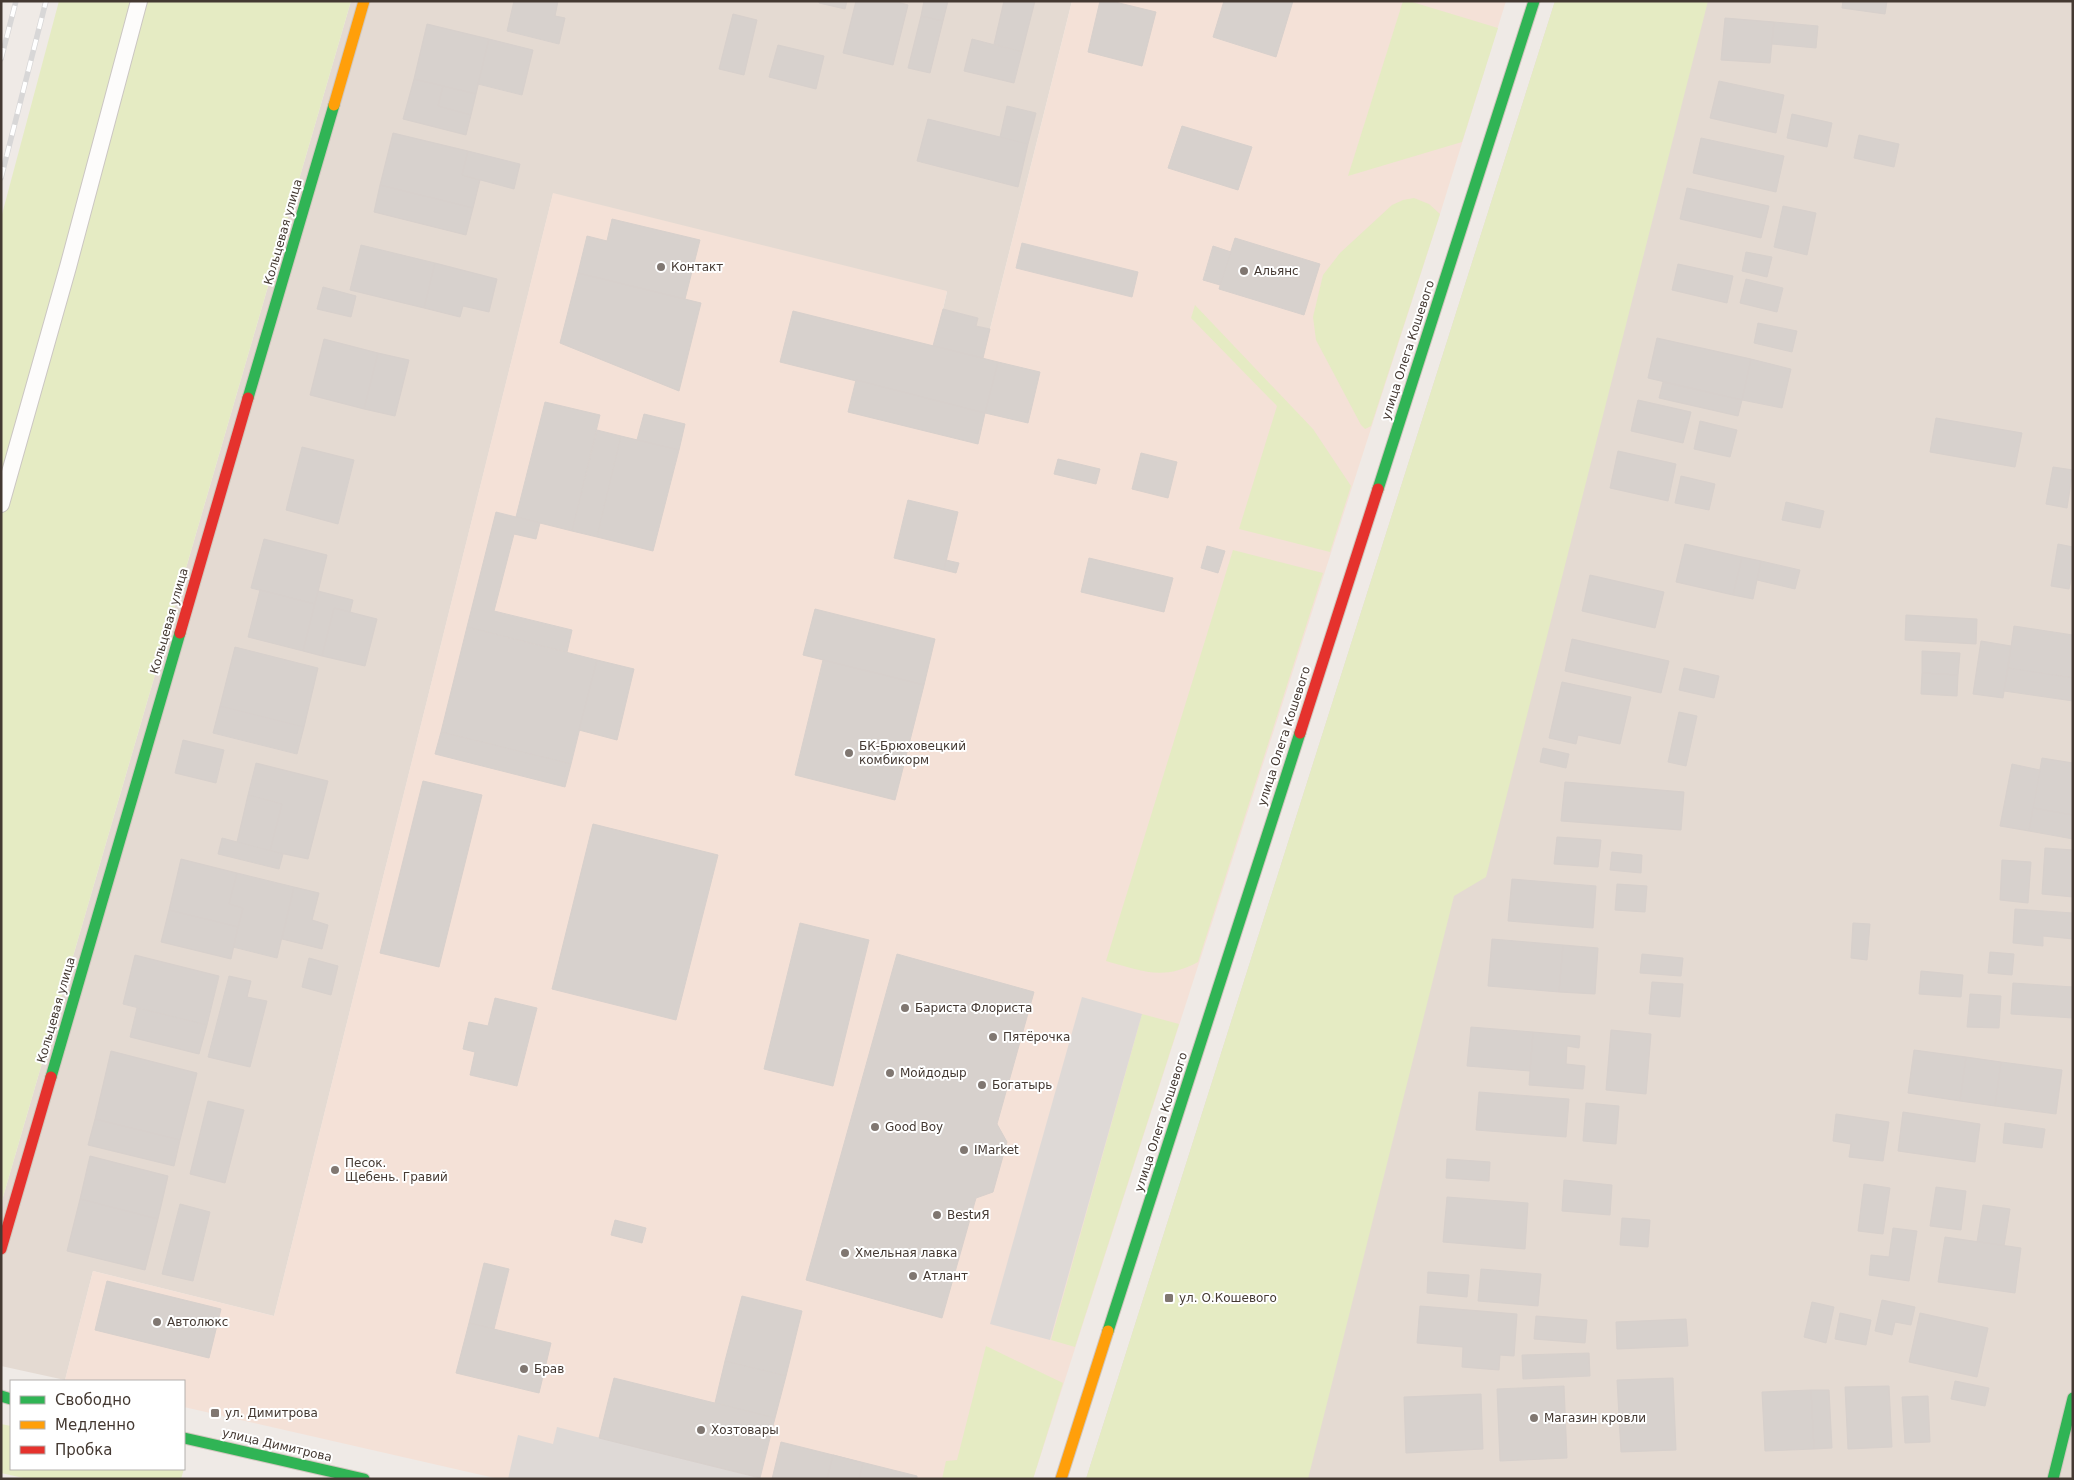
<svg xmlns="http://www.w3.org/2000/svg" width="2074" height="1480" font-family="'DejaVu Sans',sans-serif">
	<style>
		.residential { fill: #e4dad2 }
		.commercial { fill: #f4e1d7 }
		.green { fill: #e5ebc3 }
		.parking { fill: #ded9d6 }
		.building { fill: #d7d1cd; stroke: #d7d0cc }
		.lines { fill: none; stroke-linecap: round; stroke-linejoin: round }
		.lane-casing { stroke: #cbc6c2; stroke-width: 18 }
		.fast-casing { stroke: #d0c6bd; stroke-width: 13 }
		.slow-casing { stroke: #d0c6bd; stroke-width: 13 }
		.jam-casing { stroke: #d0c6bd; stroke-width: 13 }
		.lane { stroke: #fdfcfb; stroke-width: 16 }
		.fast { stroke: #30b455; stroke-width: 11 }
		.slow { stroke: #ff9f0a; stroke-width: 11 }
		.jam { stroke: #e5322d; stroke-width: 11 }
		.rail-casing { stroke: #d8d7d7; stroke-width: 5.5 }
		.rail { stroke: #fff; stroke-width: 4; stroke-dasharray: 11; stroke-linecap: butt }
		.poi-dot { fill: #807771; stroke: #fff; stroke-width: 2 }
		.labels { text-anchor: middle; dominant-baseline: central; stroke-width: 4; stroke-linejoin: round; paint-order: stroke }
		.street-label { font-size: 12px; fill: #443932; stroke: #fff }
		.poi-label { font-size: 12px; fill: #443932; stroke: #fff; text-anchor: start }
	</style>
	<rect width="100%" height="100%" fill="#efeae6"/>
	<g class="residential">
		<path d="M351 1H1072L990 329 976 326 978 318 943 309 947 292 553 194 274 1316 93 1271 65 1380 1 1366V1204Z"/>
		<path d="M1555 1H2073V1479H1086Z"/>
	</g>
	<path class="commercial" d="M1072 1H1506L1440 214 1033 1479H499L184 1407V1381L65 1380 93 1271 274 1316 553 193 947 291 943 309 978 318 976 326 990 329Z"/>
	<g class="green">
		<path d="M59 1H351L1 1204V218Z"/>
		<path d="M1403 1H1409L1498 28 1462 142 1348 176Z"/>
		<path d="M1555 1H1708L1486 877 1454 896 1308 1479H1086Z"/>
		<path d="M1414 198 1429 204 1440 214 1371 426 1365 429 1361 425 1316 340 1313 317 1323 275 1340 253 1392 205 1403 200Z"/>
		<path d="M1195 305 1313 429 1351 486 1330 552 1239 529 1277 406 1191 318Z"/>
		<path d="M1233 550 1323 573 1198 962C1163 981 1142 971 1106 961Z"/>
		<path d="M1142 1014 1179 1024 1075 1347 1051 1340Z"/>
		<path d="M986 1346 1063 1383 1033 1479H942L946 1461 957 1460Z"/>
		<path d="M1 1424 11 1426V1469H184L181 1479H28L1 1473Z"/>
	</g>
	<g class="parking">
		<path d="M1082 997 1142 1014 1050 1340 990 1324Z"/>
		<path d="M557 1427 763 1479H508L518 1435 553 1444Z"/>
	</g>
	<g class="building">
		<path d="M514 1H558L555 16 565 18 559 44 507 31Z"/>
		<path d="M819 1H847L845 9 819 3Z"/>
		<path d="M856 1H894L908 5 893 65 843 53Z"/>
		<path d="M924 1H948L943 21 921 16Z"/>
		<path d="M1004 1H1035L1022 52 994 44Z"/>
		<path d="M1100 1H1111L1156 12 1142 66 1088 52Z"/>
		<path d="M1224 1H1293L1276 57 1213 37Z"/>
		<path d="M1843 1H1887L1885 14 1842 8Z"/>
		<path d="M733 14 757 20 744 75 719 69Z"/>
		<path d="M921 16 943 21 930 73 908 68Z"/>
		<path d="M1725 18 1774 22 1770 63 1721 60Z"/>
		<path d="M1774 22 1818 26 1816 48 1772 44Z"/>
		<path d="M427 24 489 39 476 94 414 79Z"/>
		<path d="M489 39 533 50 522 95 478 84Z"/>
		<path d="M972 39 1022 52 1014 83 964 71Z"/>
		<path d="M778 45 824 56 816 89 769 77Z"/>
		<path d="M414 79 443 86 438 106 471 115 466 135 403 119Z"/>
		<path d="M1719 81 1784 95 1776 133 1710 118Z"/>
		<path d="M443 86 476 94 471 115 438 106Z"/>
		<path d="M1007 106 1036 113 1028 144 1000 137Z"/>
		<path d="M1792 114 1832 123 1827 147 1787 138Z"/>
		<path d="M928 119 1028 144 1018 187 917 161Z"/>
		<path d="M1182 126 1252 147 1238 190 1168 168Z"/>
		<path d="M393 133 468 151 462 175 480 180 473 208 380 185Z"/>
		<path d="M1859 135 1899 144 1894 167 1854 158Z"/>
		<path d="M1701 138 1784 156 1776 192 1693 173Z"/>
		<path d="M468 151 520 164 514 189 462 175Z"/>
		<path d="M380 185 473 208 466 235 374 212Z"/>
		<path d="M1687 188 1769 206 1761 238 1680 219Z"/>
		<path d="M1783 206 1816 213 1807 255 1774 247Z"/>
		<path d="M612 219 700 240 685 299 578 273 587 236 607 241Z"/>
		<path d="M1235 238 1320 264 1304 315 1219 289Z"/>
		<path d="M1022 243 1138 272 1132 297 1016 268Z"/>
		<path d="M361 245 435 263 424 308 350 290Z"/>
		<path d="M1213 246 1231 252 1220 285 1203 280Z"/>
		<path d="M1746 252 1772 257 1767 277 1742 271Z"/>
		<path d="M435 263 497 279 489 312 463 306 460 317 424 308Z"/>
		<path d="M1678 264 1733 276 1727 303 1672 290Z"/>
		<path d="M578 273 701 303 679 391 560 343Z"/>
		<path d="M1746 279 1783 288 1777 312 1740 303Z"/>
		<path d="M323 287 356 296 351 317 317 309Z"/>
		<path d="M943 309 978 318 976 326 990 329 983 358 933 346Z"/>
		<path d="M793 311 998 362 985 413 780 362Z"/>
		<path d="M1758 323 1797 331 1792 352 1754 343Z"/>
		<path d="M1657 338 1751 359 1742 400 1648 378Z"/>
		<path d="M324 339 378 353 364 409 310 395Z"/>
		<path d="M378 353 409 360 395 416 364 409Z"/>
		<path d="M1751 359 1791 369 1782 408 1742 400Z"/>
		<path d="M998 362 1040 372 1028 423 985 413Z"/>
		<path d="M856 380 985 413 978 444 848 412Z"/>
		<path d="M1663 382 1742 400 1738 416 1659 398Z"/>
		<path d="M1638 400 1691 412 1683 443 1631 431Z"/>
		<path d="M545 402 600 415 572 531 516 517Z"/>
		<path d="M644 414 685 424 679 450 637 440Z"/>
		<path d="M1936 418 2022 433 2015 467 1930 452Z"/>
		<path d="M1700 421 1737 430 1730 457 1694 449Z"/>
		<path d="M597 430 621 436 597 537 572 531Z"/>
		<path d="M621 436 679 450 653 551 597 537Z"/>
		<path d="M302 447 354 460 338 524 286 510Z"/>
		<path d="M1618 451 1676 464 1668 501 1610 488Z"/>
		<path d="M1141 453 1177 462 1168 498 1132 489Z"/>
		<path d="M1058 459 1100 469 1096 484 1054 474Z"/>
		<path d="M2053 467 2073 470 2067 508 2046 504Z"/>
		<path d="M1681 476 1715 484 1709 510 1675 503Z"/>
		<path d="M908 500 958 512 944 570 894 558Z"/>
		<path d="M1786 502 1824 511 1820 528 1782 520Z"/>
		<path d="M496 512 540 523 536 539 514 534 494 611 572 630 567 652 467 627Z"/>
		<path d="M264 539 327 555 315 604 251 588Z"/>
		<path d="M1685 544 1742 557 1733 595 1676 582Z"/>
		<path d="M2058 544 2073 547V571L2069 589 2051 586Z"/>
		<path d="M1207 546 1225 551 1218 573 1201 568Z"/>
		<path d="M1742 557 1761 561 1753 599 1733 595Z"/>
		<path d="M1089 558 1173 578 1164 612 1081 592Z"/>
		<path d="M946 560 959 563 956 573 944 570Z"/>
		<path d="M1761 561 1800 570 1795 589 1757 580Z"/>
		<path d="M1590 575 1664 592 1655 628 1582 611Z"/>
		<path d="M260 590 315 604 303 651 248 637Z"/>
		<path d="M318 591 353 600 350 612 334 608 322 656 303 651Z"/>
		<path d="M334 608 377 619 365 666 322 656Z"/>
		<path d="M815 609 935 639 924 685 803 655Z"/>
		<path d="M1906 615 1977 619 1976 644 1905 640Z"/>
		<path d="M2014 626 2073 635V678L2008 668Z"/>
		<path d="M467 627 597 660 571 764 441 732Z"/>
		<path d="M1572 639 1669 661 1661 693 1565 671Z"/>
		<path d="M1981 641 2011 646 2003 698 1973 694Z"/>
		<path d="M235 647 318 668 304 727 220 706Z"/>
		<path d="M1922 651 1960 653 1958 675 1922 673Z"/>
		<path d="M597 660 634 669 617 740 579 730Z"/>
		<path d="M823 660 924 685 895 800 795 775Z"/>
		<path d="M1684 668 1719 676 1714 698 1679 690Z"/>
		<path d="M2008 668 2073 678V701L2004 691Z"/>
		<path d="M1922 673 1958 675 1957 696 1921 694Z"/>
		<path d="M1562 682 1631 697 1620 744 1578 735 1576 744 1549 738Z"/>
		<path d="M220 706 304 727 297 754 213 733Z"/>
		<path d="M1679 712 1697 716 1686 766 1668 762Z"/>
		<path d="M441 732 571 764 565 787 435 754Z"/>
		<path d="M183 740 224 750 216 783 175 773Z"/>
		<path d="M1543 748 1569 754 1566 768 1540 762Z"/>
		<path d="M2042 758 2073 763V815L2033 808Z"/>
		<path d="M256 763 328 781 308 859 270 851 282 804 248 795Z"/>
		<path d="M2012 764 2040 770 2029 831 2000 826Z"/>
		<path d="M423 781 482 795 439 967 380 953Z"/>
		<path d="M1565 782 1684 792 1681 830 1561 821Z"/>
		<path d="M248 795 282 804 270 851 237 842Z"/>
		<path d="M2033 808 2073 815V839L2029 831Z"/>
		<path d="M593 824 718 855 676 1020 552 989Z"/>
		<path d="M1557 837 1601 840 1598 867 1554 864Z"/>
		<path d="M222 838 283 854 279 869 218 854Z"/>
		<path d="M2045 848 2073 850V897L2042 894Z"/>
		<path d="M1612 852 1642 855 1641 873 1610 870Z"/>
		<path d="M181 859 237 873 229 904 243 908 238 927 169 910Z"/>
		<path d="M2002 860 2031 862 2028 903 2000 900Z"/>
		<path d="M237 873 294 887 277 958 233 947 243 908 229 904Z"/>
		<path d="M1512 879 1596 886 1593 928 1508 921Z"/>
		<path d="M1617 884 1647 886 1645 912 1615 910Z"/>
		<path d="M294 887 319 893 312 920 328 925 322 949 282 939Z"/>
		<path d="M2015 909 2073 913V939L2043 936V946L2013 943Z"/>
		<path d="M169 910 238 927 231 959 161 942Z"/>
		<path d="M800 923 869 940 833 1086 764 1069Z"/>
		<path d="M1853 923 1870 924 1867 960 1851 958Z"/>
		<path d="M1492 939 1563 945 1559 992 1488 986Z"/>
		<path d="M1563 945 1598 948 1595 994 1559 992Z"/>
		<path d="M1990 952 2014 954 2012 975 1988 973Z"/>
		<path d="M897 954 1034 992 997 1124 1007 1142 993 1192 976 1198 942 1318 806 1280Z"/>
		<path d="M1642 954 1683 958 1681 976 1640 973Z"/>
		<path d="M135 955 219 976 207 1025 123 1004Z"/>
		<path d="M309 958 338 966 331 995 302 987Z"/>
		<path d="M1921 971 1963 975 1961 997 1919 994Z"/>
		<path d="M229 976 251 981 247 997 267 1001 250 1067 208 1057Z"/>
		<path d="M1652 982 1683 984 1680 1017 1649 1014Z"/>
		<path d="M2013 983 2073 987V1018L2011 1014Z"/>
		<path d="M1970 994 2001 996 1999 1028 1967 1027Z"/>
		<path d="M495 998 537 1008 517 1086 470 1075 475 1052 463 1049 469 1022 488 1026Z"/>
		<path d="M137 1008 207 1025 199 1054 130 1037Z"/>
		<path d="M1471 1027 1533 1032 1530 1071 1467 1066Z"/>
		<path d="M1611 1030 1651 1034 1646 1094 1606 1090Z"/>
		<path d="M1533 1032 1580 1036 1579 1048 1567 1046 1566 1064 1585 1066 1583 1089 1529 1085Z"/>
		<path d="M1914 1050 1966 1057 1960 1101 1908 1093Z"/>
		<path d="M111 1051 197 1073 180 1140 95 1119Z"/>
		<path d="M1966 1057 2001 1062 1995 1106 1960 1101Z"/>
		<path d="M2001 1062 2062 1070 2056 1114 1995 1106Z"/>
		<path d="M1479 1092 1569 1099 1566 1137 1476 1130Z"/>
		<path d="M208 1101 244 1110 225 1183 190 1174Z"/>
		<path d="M1586 1103 1619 1106 1616 1144 1583 1141Z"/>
		<path d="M1903 1112 1980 1124 1975 1162 1898 1151Z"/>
		<path d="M1836 1114 1889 1122 1883 1161 1849 1157 1851 1144 1833 1141Z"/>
		<path d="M95 1119 180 1140 174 1166 88 1145Z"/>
		<path d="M2005 1123 2045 1129 2042 1148 2003 1143Z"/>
		<path d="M90 1156 168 1176 158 1219 80 1199Z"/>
		<path d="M1447 1159 1490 1162 1489 1181 1446 1178Z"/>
		<path d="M1564 1180 1612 1185 1610 1215 1562 1211Z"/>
		<path d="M1864 1184 1890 1188 1883 1234 1858 1231Z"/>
		<path d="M1936 1187 1966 1191 1961 1230 1930 1226Z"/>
		<path d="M1447 1197 1528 1203 1525 1249 1443 1242Z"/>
		<path d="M80 1199 158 1219 145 1270 67 1251Z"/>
		<path d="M180 1204 210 1212 193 1281 162 1274Z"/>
		<path d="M1983 1205 2010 1209 2004 1246 1977 1242Z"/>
		<path d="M1622 1218 1650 1220 1648 1247 1620 1245Z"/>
		<path d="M615 1220 646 1228 642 1243 611 1235Z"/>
		<path d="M1893 1228 1917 1231 1909 1281 1869 1275 1871 1255 1889 1257Z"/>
		<path d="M1945 1237 2021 1248 2015 1293 1938 1282Z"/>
		<path d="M484 1263 509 1269 494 1329 469 1323Z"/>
		<path d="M1481 1269 1541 1274 1538 1306 1478 1301Z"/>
		<path d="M1428 1272 1469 1275 1467 1297 1427 1293Z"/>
		<path d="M107 1281 221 1309 209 1358 95 1330Z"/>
		<path d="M742 1296 802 1311 786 1376 725 1361Z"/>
		<path d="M1882 1300 1915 1307 1911 1325 1895 1322 1892 1335 1875 1331Z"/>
		<path d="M1812 1302 1834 1307 1826 1343 1804 1337Z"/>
		<path d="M1420 1306 1517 1314 1514 1356 1500 1355 1499 1370 1462 1367 1463 1347 1417 1343Z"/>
		<path d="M1840 1313 1871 1320 1866 1345 1835 1339Z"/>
		<path d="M1920 1313 1988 1328 1977 1377 1909 1362Z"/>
		<path d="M1536 1316 1587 1320 1585 1343 1534 1339Z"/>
		<path d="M1686 1319 1688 1346 1617 1349 1616 1322Z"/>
		<path d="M469 1323 551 1343 539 1393 456 1373Z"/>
		<path d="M1589 1353 1590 1376 1523 1379 1522 1355Z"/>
		<path d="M725 1361 786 1376 775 1418 715 1403Z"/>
		<path d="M614 1378 775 1418 760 1478 599 1438Z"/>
		<path d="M1673 1378 1676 1450 1621 1452 1617 1380Z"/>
		<path d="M1955 1381 1989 1388 1985 1406 1951 1399Z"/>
		<path d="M1564 1386 1567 1458 1500 1461 1497 1389Z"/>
		<path d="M1889 1386 1892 1447 1848 1449 1845 1387Z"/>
		<path d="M1811 1390 1814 1449 1765 1451 1762 1392Z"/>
		<path d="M1811 1390H1829L1832 1448 1814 1449Z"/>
		<path d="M1481 1394 1483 1449 1406 1453 1404 1397Z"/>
		<path d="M1928 1396 1930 1442 1905 1443 1902 1397Z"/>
		<path d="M781 1442 917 1476V1479H772Z"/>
		<path d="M833 1455 863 1463 859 1479H827Z"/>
	</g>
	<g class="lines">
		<defs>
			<path id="lane" d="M1 504 68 267 139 1"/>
			<g id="fast">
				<path d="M248 398 334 105"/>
				<path d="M1378 489 1534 1"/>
				<path d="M51 1077 180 633"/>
				<path d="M1108 1331 1300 733"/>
				<path d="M1 1396 11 1399"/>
				<path d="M184 1438 364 1479"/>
				<path d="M2053 1479 2073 1398"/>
			</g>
			<g id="slow">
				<path d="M334 105 364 1"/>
				<path d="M1061 1479 1108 1331"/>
			</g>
			<g id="jam">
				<path d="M180 633 248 398"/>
				<path d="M1300 733 1378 489"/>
				<path d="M1 1249 51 1077"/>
			</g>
		</defs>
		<use href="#lane" class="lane-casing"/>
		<use href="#fast" class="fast-casing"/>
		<use href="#slow" class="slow-casing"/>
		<use href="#jam" class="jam-casing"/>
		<use href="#lane" class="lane"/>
		<use href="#fast" class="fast"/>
		<use href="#slow" class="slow"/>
		<use href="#jam" class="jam"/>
		<defs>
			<g id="rail">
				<path d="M1 59 16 1"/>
				<path d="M1 178 46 1"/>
			</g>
		</defs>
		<use href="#rail" class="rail-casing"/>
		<use href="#rail" class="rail"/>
	</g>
	<g class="poi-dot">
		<circle cx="661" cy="267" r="5"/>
		<circle cx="1244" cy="271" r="5"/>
		<circle cx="849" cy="753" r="5"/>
		<circle cx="905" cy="1008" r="5"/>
		<circle cx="993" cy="1037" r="5"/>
		<circle cx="890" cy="1073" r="5"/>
		<circle cx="982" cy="1085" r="5"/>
		<circle cx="875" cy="1127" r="5"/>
		<circle cx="964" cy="1150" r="5"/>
		<circle cx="335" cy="1170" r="5"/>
		<circle cx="937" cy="1215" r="5"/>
		<circle cx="845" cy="1253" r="5"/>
		<circle cx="913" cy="1276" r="5"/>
		<rect x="1164" y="1293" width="10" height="10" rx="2.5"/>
		<circle cx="157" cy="1322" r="5"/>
		<circle cx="524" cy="1369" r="5"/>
		<rect x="210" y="1408" width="10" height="10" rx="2.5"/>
		<circle cx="1534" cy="1418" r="5"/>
		<circle cx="701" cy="1430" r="5"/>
	</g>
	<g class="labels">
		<g class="street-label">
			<text transform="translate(283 232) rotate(-74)">Кольцевая улица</text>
			<text transform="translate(1408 350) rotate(-72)">улица Олега Кошевого</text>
			<text transform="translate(169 621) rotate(-74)">Кольцевая улица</text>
			<text transform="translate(1284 736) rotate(-72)">улица Олега Кошевого</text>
			<text transform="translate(56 1010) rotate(-74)">Кольцевая улица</text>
			<text transform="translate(1161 1122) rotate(-72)">улица Олега Кошевого</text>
			<text transform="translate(277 1445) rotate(13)">улица Димитрова</text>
		</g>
		<g class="poi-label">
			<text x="671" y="267">Контакт</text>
			<text x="1254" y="271">Альянс</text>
			<text x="859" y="746">БК-Брюховецкий<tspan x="859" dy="14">комбикорм</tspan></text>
			<text x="915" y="1008">Бариста Флориста</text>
			<text x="1003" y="1037">Пятёрочка</text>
			<text x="900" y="1073">Мойдодыр</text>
			<text x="992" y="1085">Богатырь</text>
			<text x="885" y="1127">Good Boy</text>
			<text x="974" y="1150">IMarket</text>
			<text x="345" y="1163">Песок.<tspan x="345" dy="14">Щебень. Гравий</tspan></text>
			<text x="947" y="1215">BestиЯ</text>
			<text x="855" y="1253">Хмельная лавка</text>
			<text x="923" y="1276">Атлант</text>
			<text x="1179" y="1298">ул. О.Кошевого</text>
			<text x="167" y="1322">Автолюкс</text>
			<text x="534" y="1369">Брав</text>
			<text x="225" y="1413">ул. Димитрова</text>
			<text x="1544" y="1418">Магазин кровли</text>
			<text x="711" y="1430">Хозтовары</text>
		</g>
	</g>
	<rect width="2074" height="1480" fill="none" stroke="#443932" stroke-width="5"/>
	<rect x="10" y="1380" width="175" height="90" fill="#ffffff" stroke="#b4b0ad"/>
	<rect x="20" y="1396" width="25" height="8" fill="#30b455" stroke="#b4b0ad"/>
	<text x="55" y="1405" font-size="15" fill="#443932">Свободно</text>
	<rect x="20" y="1421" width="25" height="8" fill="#ff9f0a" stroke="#b4b0ad"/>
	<text x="55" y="1430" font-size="15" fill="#443932">Медленно</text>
	<rect x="20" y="1446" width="25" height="8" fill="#e5322d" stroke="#b4b0ad"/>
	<text x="55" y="1455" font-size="15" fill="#443932">Пробка</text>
</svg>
